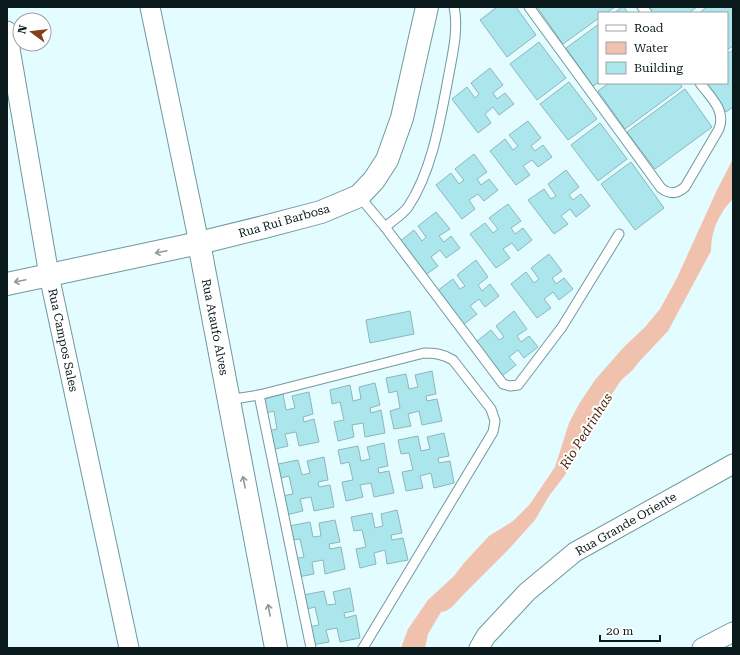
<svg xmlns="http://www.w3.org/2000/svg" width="740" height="655" font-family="'Roboto Serif',serif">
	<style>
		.water { fill: #f0c2ad }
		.building { fill: #abe6ec; stroke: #8db6bb }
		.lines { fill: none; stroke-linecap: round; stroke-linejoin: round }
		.lane-casing { stroke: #70999d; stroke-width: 11 }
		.street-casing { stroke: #70999d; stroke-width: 21 }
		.secondary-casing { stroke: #70999d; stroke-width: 24 }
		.lane { stroke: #fff; stroke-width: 9 }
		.street { stroke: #fff; stroke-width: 19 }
		.secondary { stroke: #fff; stroke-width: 22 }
		.oneway { stroke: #919899 }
		.labels { text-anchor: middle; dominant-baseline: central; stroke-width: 4; stroke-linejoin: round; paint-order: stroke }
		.street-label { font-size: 12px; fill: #0a1a1c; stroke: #fff }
		.water-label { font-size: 13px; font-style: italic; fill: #481e08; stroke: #fff }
	</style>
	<rect width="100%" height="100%" fill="#e2fcff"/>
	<path class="water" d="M733 159V198C731 202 728 204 725 208 716 221 711 235 711 251L668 331 637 364C632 373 625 375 619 383L575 453 565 475 549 496 535 520 508 550 463 595 452 607 446 611 441 612 428 634 425 648H401L408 629 428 600 454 576 464 563 489 536 513 521 530 504 555 467 569 423 579 404 595 380 623 348 645 327 660 309 677 278 717 190Z"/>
	<g class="building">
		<path d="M497 7H516L536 35 507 57 480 20Z"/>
		<path d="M537 7H615L606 13H599V18L563 44Z"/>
		<path d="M622 7H624L628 13H614Z"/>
		<path d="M648 7H697L689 13H652Z"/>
		<path d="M707 7H733V46L727 50V13H699Z"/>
		<path d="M599 24V82L593 86 566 48Z"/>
		<path d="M539 42 566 78 537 100 510 64Z"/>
		<path d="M733 50V107L726 112 706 83H727V54Z"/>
		<path d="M490 68 503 85 493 93 497 99 505 93 514 104 499 115 493 107 485 114 491 123 478 133 452 99 467 87 475 98 479 94 471 83Z"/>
		<path d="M569 82 597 119 568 140 540 104Z"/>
		<path d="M609 83H680L682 87 625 129 598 91Z"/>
		<path d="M685 89 712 127 655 169 627 132Z"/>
		<path d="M528 121 541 138 531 146 535 151 543 145 552 157 538 167 532 160 523 166 530 175 516 185 490 151 505 139 513 150 518 146 509 135Z"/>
		<path d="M600 123 627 159 598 181 571 145Z"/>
		<path d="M474 154 487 172 477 179 481 185 489 179 498 190 484 201 478 194 469 200 475 209 462 219 436 185 451 173 459 184 464 180 455 169Z"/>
		<path d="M631 162 664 208 635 230 601 184Z"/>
		<path d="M566 170 579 187 569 195 573 200 581 194 590 206 576 217 570 209 561 216 568 224 554 234 528 200 544 189 551 199 556 196 548 184Z"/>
		<path d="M508 204 521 221 511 228 515 234 523 228 532 240 518 251 512 243 503 249 510 258 496 268 470 234 485 223 493 233 498 229 489 218Z"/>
		<path d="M436 212 450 229 439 236 444 242 451 236 460 248 446 258 440 250 431 257 438 266 424 276 399 242 414 230 422 241 426 237 418 226Z"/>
		<path d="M549 254 562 271 552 278 556 284 564 278 573 289 559 300 553 292 544 299 551 308 537 318 511 284 526 272 534 283 539 279 531 268Z"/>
		<path d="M476 260 488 277 478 285 482 291 490 284 499 296 485 307 479 299 470 306 477 314 463 325 437 291 453 279 460 289 465 286 457 275Z"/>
		<path d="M410 311 414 334 370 343 366 320Z"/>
		<path d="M514 311 527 329 517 336 521 342 529 336 538 347 524 358 518 350 509 357 516 365 502 376 476 342 491 330 499 340 504 337 496 326Z"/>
		<path d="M432 371 436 394 426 396 427 401 437 399 442 421 422 425 419 411 408 414 411 426 394 429 390 411 400 408 397 391 389 393 386 378 406 374 409 389 418 387 415 375Z"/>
		<path d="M375 383 380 405 370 408 371 413 381 410 385 433 365 437 363 423 352 425 354 437 338 441 334 422 344 420 340 402 332 404 330 390 350 385 353 401 361 399 359 387Z"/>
		<path d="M309 392 313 414 303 417 304 422 314 419 319 442 299 446 296 432 285 434 288 446 271 450 267 431 277 429 274 411 266 413 263 399 283 394 286 410 295 408 292 396Z"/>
		<path d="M444 433 449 456 438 458 439 463 450 461 454 483 434 488 431 473 420 476 423 488 406 491 402 472 413 470 409 453 401 454 398 440 418 436 421 451 430 449 427 437Z"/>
		<path d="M384 443 388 466 378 468 379 473 389 471 394 493 374 497 371 483 360 485 363 497 346 501 342 482 353 480 349 462 341 464 338 450 358 446 361 461 370 459 367 447Z"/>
		<path d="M324 457 328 480 318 482 319 487 330 485 334 507 314 511 311 497 300 499 303 511 286 515 282 496 293 494 289 476 281 478 278 464 298 460 302 475 310 473 307 461Z"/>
		<path d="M397 510 402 533 391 535 392 540 403 538 408 560 387 564 385 550 374 553 376 564 360 568 356 549 366 547 362 530 354 531 351 517 372 513 375 528 383 526 381 514Z"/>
		<path d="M335 520 340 542 329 544 330 549 341 547 345 569 325 574 323 560 312 562 314 574 298 577 294 559 304 557 300 539 292 540 289 526 310 522 313 537 321 536 319 523Z"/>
		<path d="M350 588 354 611 344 613 345 618 356 615 360 638 340 642 337 628 326 630 329 642 312 645 308 627 319 625 315 607 307 609 304 595 324 591 327 605 336 604 333 592Z"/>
	</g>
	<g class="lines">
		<defs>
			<g id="lane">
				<path d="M529 7 661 188C670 195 677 194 685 187L719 129C726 110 711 98 700 83"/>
				<path d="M642 7 647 13"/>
				<path d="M359 196 385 227 503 384 510 386 518 385 562 327 619 234"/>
				<path d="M385 227C392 221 402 215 408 207 432 171 440 121 448 79 452 56 459 30 454 7"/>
				<path d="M259 395 311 648"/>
				<path d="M228 400 259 395 424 353C435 353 443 354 453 360L491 409 495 421 493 432 363 648"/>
			</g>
			<g id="street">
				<path d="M150 7 199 243"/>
				<path d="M7 31 49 275 129 648"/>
				<path d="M479 648 486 636 527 592 575 552 733 464"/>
				<path d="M702 648 733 632"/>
			</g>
			<g id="secondary">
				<path d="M199 243 276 648"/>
				<path d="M7 284 199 243 264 227 321 212 359 196 374 180 387 160 402 118 427 7"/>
			</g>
		</defs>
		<use href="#lane" class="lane-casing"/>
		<use href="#street" class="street-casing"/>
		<use href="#secondary" class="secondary-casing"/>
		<use href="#lane" class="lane"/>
		<use href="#street" class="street"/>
		<use href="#secondary" class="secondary"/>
	</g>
	<defs><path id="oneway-shaft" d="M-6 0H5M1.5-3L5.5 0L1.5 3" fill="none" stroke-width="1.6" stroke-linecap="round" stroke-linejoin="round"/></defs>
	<g class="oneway">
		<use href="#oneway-shaft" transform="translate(161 252) rotate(168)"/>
		<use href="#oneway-shaft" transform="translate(20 281) rotate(168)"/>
		<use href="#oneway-shaft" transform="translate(244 482) rotate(-101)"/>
		<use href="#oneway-shaft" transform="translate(269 610) rotate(-101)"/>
	</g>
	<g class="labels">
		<g class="street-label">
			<text transform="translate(284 221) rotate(-16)">Rua Rui Barbosa</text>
			<text transform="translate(215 327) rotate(79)">Rua Ataufo Alves</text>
			<text transform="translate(63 340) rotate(78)">Rua Campos Sales</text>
			<text transform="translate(626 524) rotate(-30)">Rua Grande Oriente</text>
		</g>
		<g class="water-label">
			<text transform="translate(586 431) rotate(-58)">Rio Pedrinhas</text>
		</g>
	</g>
	<rect width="740" height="655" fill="none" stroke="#0a1a1c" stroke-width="16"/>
	<rect x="598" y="12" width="130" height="72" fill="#ffffff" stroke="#9da3a4"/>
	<rect x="606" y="25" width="20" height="6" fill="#ffffff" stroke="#9da3a4"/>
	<text x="634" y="32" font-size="12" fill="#0a1a1c">Road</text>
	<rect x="606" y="42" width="20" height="12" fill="#f0c2ad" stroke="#9da3a4"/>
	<text x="634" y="52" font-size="12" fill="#0a1a1c">Water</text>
	<rect x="606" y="62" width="20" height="12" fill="#abe6ec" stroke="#9da3a4"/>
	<text x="634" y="72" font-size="12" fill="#0a1a1c">Building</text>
	<g transform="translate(32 32) rotate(285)"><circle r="19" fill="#ffffff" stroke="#9da3a4"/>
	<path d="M0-3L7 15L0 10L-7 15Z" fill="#853f1a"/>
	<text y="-6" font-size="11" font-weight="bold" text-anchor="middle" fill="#0a1a1c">N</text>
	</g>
	<path d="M600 635v6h60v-6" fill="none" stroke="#0a1a1c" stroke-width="2"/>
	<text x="606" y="635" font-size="12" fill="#0a1a1c" stroke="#ffffff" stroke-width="3" paint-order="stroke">20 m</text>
</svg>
